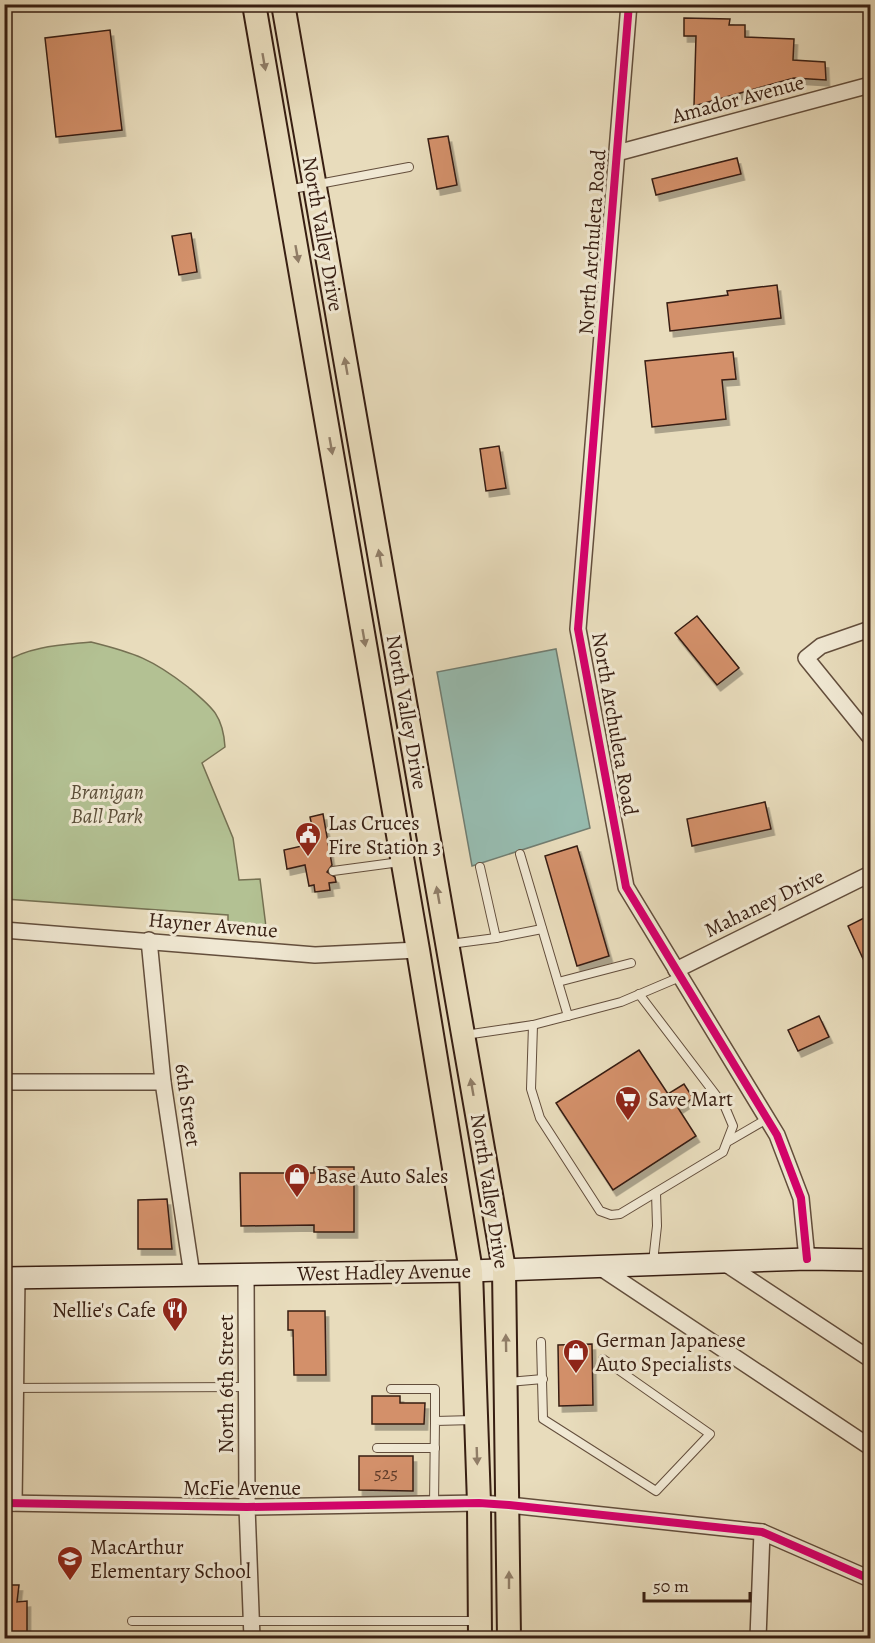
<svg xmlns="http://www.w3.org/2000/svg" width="875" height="1643" font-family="Alegreya,serif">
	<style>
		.green { fill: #b3c193; stroke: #757052; stroke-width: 1.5 }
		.water { fill: #97bcb0; stroke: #717d71; stroke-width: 1.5 }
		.building { fill: #d3906b; stroke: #371e12; stroke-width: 1.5; filter: url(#shadow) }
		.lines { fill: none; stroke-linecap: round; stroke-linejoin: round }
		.lane-casing { stroke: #634e3c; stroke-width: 10 }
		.street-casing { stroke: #634e3c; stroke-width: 18 }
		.secondary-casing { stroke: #371e12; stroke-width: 24 }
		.primary-casing { stroke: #371e12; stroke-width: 26 }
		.lane { stroke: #f0e8d3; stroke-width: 8 }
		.street { stroke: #f0e8d3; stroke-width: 15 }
		.secondary { stroke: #f0e8d3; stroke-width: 21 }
		.primary { stroke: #e8dcbc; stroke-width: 22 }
		.cycleway-casing { stroke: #f0e8d3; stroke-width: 11 }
		.cycleway { stroke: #d6006c; stroke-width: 8 }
		.oneway { fill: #907d67 }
		.labels { text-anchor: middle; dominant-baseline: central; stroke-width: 6; stroke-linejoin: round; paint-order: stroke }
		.number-label { font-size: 18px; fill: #5e3a28 }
		.street-label { font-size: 21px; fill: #371e12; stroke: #f0e8d3 }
		.park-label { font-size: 21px; font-style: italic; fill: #5c4f39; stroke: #f0e8d3 }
		.poi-label { font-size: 21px; fill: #371e12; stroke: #f0e8d3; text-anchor: start }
	</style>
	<defs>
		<filter id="shadow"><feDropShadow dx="3.5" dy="6" stdDeviation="0" flood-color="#0004"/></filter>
	</defs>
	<rect width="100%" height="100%" fill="#e8dcbc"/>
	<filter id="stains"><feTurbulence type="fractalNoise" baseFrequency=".00333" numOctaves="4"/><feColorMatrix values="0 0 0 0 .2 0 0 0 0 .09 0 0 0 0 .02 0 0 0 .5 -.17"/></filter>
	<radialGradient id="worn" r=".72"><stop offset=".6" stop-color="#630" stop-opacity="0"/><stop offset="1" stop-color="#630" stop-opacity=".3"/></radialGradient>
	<path class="green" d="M91 642C135 653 152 659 188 687 212 707 223 715 225 747L202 763 233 838 239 880 260 879 267 935 228 932V915L5 899V662C30 646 62 645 91 642Z"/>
	<path class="water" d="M556 649 590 828 472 866 437 672Z"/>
	<g class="building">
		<path d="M684 18 730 19 729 25H745V37L794 39 793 60 825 62 826 80 794 78 694 106 696 36H684Z"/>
		<path d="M110 30 122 130 56 137 45 38Z"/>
		<path d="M448 136 457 185 437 189 428 139Z"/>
		<path d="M737 158 741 174 656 195 652 179Z"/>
		<path d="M191 233 197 272 179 275 172 236Z"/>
		<path d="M777 285 781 318 670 331 667 303 728 295 727 291Z"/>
		<path d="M733 352 736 379 722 380 726 419 652 427 645 361Z"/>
		<path d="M499 446 506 488 486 491 480 449Z"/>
		<path d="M697 616 739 668 717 685 675 633Z"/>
		<path d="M765 802 771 829 692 846 687 819Z"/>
		<path d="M323 814 332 865 327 872 335 877 336 882 329 883 330 890 315 892 314 885 309 886 305 865 287 869 284 850 302 846 300 838 314 836 310 817Z"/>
		<path d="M577 846 609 956 577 966 545 856Z"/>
		<path d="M870 915V974L848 926Z"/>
		<path d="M819 1016 829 1037 798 1051 788 1030Z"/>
		<path d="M639 1050 668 1094 684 1084 693 1098 678 1108 696 1136 613 1190 556 1103Z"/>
		<path d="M314 1167H354V1232H314V1225L241 1226 240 1173H314Z"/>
		<path d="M167 1199 172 1249H138V1200Z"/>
		<path d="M288 1311H325L326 1375H294L293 1330H288Z"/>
		<path d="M592 1344 593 1405 559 1406 558 1345Z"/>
		<path d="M372 1396H400V1403H425L424 1424H372Z"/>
		<path d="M359 1456H413V1491L359 1490Z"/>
		<path d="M4 1585H19L17 1602 27 1601V1631L25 1638H4Z"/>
	</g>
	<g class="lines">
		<defs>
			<g id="lane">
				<path d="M287 190 409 167"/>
				<path d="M520 854 568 1016"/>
				<path d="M480 867 496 938 542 929"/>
				<path d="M333 871 400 862"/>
				<path d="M450 944 496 938"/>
				<path d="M558 982 631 963"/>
				<path d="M533 1025 531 1089 540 1118 600 1211 611 1215 620 1214 723 1152 733 1126 725 1107 639 994"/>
				<path d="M465 1035 533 1025 621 1002 680 977"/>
				<path d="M729 1141 767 1119"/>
				<path d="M653 1262 657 1226 656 1193"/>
				<path d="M541 1342 543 1419 656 1491 710 1434 603 1359"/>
				<path d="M508 1382 543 1379"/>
				<path d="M4 1388 247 1387"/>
				<path d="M391 1389H435V1421"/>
				<path d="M377 1448H435"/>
				<path d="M434 1504 435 1421 474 1420"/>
				<path d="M132 1621H478"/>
			</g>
			<g id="street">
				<path d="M629 4 578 629 626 887 777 1135 801 1198 807 1259"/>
				<path d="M617 153 870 85"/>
				<path d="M870 629 821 646 806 658 870 737"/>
				<path d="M4 930 315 955 418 950"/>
				<path d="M149 940 163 1082 192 1275"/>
				<path d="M676 970 870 874"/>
				<path d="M4 1082H163"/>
				<path d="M723 1262 870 1359"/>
				<path d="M598 1266 870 1447"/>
				<path d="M246 1274 247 1507 252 1638"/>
				<path d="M4 1503 247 1507 479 1503 509 1505 762 1532 870 1579"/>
				<path d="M14 1503 17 1278"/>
				<path d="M758 1638 762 1532"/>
			</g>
			<path id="secondary" d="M4 1278 471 1271 807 1259 870 1260"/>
			<g id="primary">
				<path d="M254 4 418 950 471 1271 479 1503 480 1638"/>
				<path d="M283 4 504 1269 509 1638"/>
			</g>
		</defs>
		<use href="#lane" class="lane-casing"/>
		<use href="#street" class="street-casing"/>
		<use href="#secondary" class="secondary-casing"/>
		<use href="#primary" class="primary-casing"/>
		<use href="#lane" class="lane"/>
		<use href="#street" class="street"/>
		<use href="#secondary" class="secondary"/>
		<use href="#primary" class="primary"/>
		<defs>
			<g id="cycleway">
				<path d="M629 4 578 629 626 887 777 1135 801 1198 807 1259"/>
				<path d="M4 1503 247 1507 479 1503 509 1505 762 1532 870 1579"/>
			</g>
		</defs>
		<use href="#cycleway" class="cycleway-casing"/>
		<use href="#cycleway" class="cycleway"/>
	</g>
	<defs><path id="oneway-solid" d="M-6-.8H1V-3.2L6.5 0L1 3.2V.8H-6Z" transform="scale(1.5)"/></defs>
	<g class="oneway">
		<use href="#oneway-solid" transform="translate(264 62) rotate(80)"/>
		<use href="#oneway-solid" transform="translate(297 254) rotate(80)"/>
		<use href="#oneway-solid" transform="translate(346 366) rotate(-100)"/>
		<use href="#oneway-solid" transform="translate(331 446) rotate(80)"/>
		<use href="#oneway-solid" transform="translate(380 558) rotate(-100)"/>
		<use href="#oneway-solid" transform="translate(364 638) rotate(80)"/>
		<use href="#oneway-solid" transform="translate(438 895) rotate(-100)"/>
		<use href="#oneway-solid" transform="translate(472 1087) rotate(-100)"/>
		<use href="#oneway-solid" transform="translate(506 1343) rotate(-91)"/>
		<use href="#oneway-solid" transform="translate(477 1456) rotate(88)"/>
		<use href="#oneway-solid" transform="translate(509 1580) rotate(-90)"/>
	</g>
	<defs>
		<symbol id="civic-pin" viewBox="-11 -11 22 30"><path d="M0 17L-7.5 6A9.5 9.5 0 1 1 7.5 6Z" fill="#8f2418" stroke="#f0e8d3"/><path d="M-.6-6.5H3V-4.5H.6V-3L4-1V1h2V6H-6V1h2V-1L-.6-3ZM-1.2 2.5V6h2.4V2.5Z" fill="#fff"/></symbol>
		<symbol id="supermarket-pin" viewBox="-11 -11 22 30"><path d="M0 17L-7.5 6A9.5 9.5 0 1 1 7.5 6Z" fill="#8f2418" stroke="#f0e8d3"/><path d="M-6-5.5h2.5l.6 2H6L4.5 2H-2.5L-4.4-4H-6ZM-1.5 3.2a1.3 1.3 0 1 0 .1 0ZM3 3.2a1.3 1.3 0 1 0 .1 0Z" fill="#fff"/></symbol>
		<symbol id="shop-pin" viewBox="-11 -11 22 30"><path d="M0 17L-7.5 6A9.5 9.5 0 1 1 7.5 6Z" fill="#8f2418" stroke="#f0e8d3"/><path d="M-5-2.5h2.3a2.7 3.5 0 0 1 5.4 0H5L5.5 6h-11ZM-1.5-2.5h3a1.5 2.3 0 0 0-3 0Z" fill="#fff"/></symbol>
		<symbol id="restaurant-pin" viewBox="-11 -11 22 30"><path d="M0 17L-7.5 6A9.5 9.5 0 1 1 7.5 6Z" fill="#8f2418" stroke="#f0e8d3"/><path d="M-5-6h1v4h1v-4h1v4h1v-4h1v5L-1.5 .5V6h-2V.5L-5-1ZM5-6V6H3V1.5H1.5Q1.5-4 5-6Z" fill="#fff"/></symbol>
		<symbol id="school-pin" viewBox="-11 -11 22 30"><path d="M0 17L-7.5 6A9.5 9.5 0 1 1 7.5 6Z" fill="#8f2418" stroke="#f0e8d3"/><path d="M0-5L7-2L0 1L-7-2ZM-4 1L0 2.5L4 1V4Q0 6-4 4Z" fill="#fff"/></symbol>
	</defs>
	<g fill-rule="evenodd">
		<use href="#civic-pin" x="293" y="820" width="30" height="40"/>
		<use href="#supermarket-pin" x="613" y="1084" width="30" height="40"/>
		<use href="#shop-pin" x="282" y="1161" width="30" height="40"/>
		<use href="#restaurant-pin" x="160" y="1295" width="30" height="40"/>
		<use href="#shop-pin" x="561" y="1337" width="30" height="40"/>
		<use href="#school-pin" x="55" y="1544" width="30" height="40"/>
	</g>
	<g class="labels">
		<g class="number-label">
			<text x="386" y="1473">525</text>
		</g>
		<g class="street-label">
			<text transform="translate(738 99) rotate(-15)">Amador Avenue</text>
			<text transform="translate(323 234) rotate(80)">North Valley Drive</text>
			<text transform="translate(592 242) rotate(-86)">North Archuleta Road</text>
			<text transform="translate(407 712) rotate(80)">North Valley Drive</text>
			<text transform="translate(615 724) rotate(80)">North Archuleta Road</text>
			<text transform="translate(764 903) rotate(-26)">Mahaney Drive</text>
			<text transform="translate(213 925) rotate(5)">Hayner Avenue</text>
			<text transform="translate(188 1105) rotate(82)">6th Street</text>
			<text transform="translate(490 1191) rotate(81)">North Valley Drive</text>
			<text transform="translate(384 1272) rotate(-1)">West Hadley Avenue</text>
			<text transform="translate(226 1384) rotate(-90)">North 6th Street</text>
			<text x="242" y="1488">McFie Avenue</text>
		</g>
		<g class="park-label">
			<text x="107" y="792">Branigan<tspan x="107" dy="24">Ball Park</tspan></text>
		</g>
		<g class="poi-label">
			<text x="328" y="823">Las Cruces<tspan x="328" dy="24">Fire Station 3</tspan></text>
			<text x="648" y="1099">Save Mart</text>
			<text x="316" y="1176">Base Auto Sales</text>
			<text x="156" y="1310" text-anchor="end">Nellie's Cafe</text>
			<text x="596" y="1340">German Japanese<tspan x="596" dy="24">Auto Specialists</tspan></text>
			<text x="90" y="1547">MacArthur<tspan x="90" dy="24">Elementary School</tspan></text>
		</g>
	</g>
	<rect width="875" height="1643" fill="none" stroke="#e8dcbc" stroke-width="24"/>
	<rect x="6" y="6" width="863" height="1631" fill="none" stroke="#371e12" stroke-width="3"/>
	<rect x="12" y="12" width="851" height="1619" fill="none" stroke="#371e12" stroke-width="1.5"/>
	<path d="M644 1592v9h106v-9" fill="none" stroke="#371e12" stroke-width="3"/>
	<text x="653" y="1592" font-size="18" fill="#371e12" stroke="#f0e8d3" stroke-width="4.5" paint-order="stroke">50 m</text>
	<rect width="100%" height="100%" filter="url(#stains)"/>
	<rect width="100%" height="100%" fill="url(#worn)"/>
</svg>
